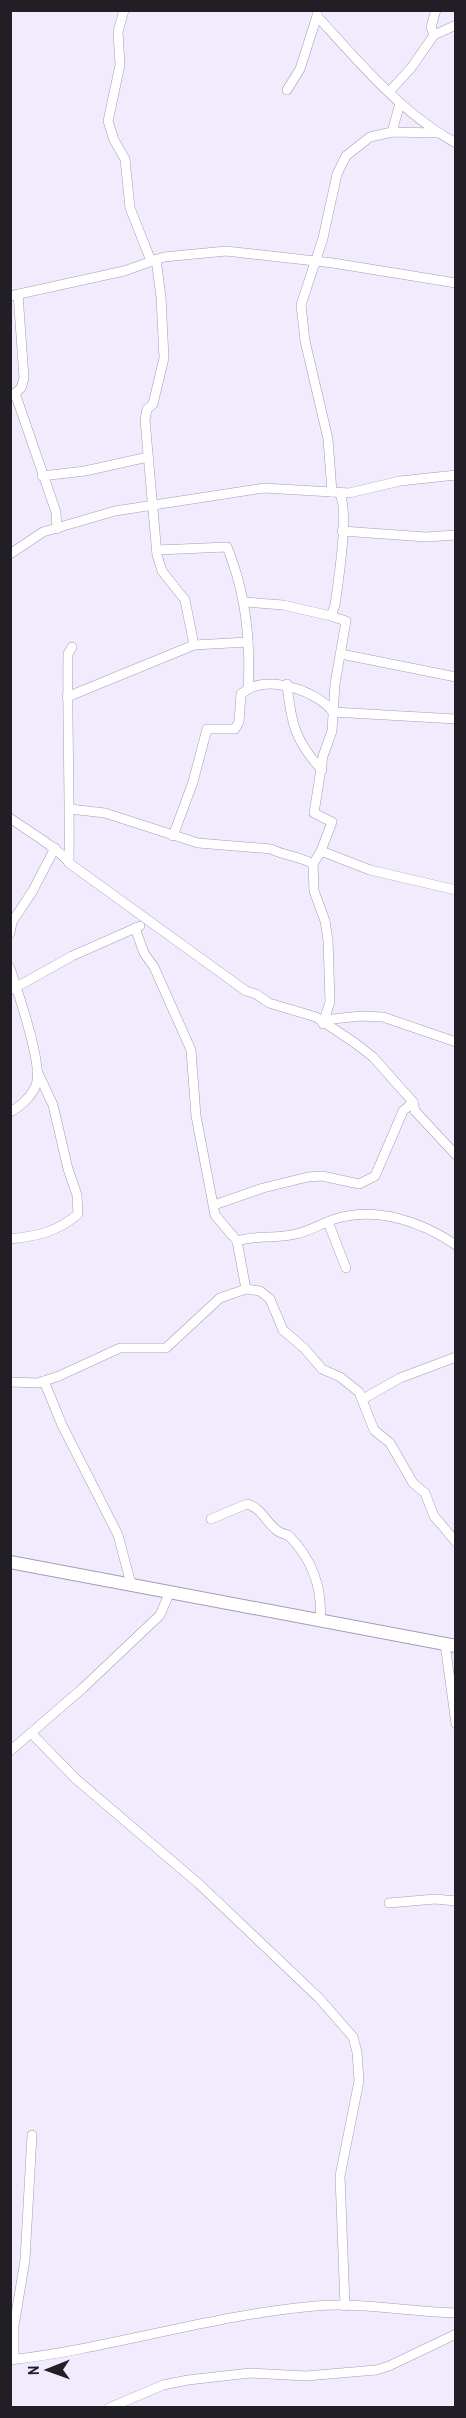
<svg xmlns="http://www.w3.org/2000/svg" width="466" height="2418" font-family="'Archivo Narrow',sans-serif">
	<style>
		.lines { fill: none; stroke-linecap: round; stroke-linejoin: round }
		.minor-casing { stroke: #a59cb2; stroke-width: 10 }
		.tertiary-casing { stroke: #a59cb2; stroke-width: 14 }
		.minor { stroke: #fff; stroke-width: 9 }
		.tertiary { stroke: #fff; stroke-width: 12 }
	</style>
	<rect width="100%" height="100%" fill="#f2eafd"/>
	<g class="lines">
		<defs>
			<g id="minor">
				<path d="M124 10 118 32 120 65 108 121 114 140 125 159 130 208 151 261"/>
				<path d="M317 10V16C358 61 401 113 456 143"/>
				<path d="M434 35 431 27 436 10"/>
				<path d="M287 90 300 69 317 16"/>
				<path d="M390 91 411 68 434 35 456 25"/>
				<path d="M392 132 400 103"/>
				<path d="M156 259 161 297 164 358 153 404 147 409 145 420 157 555 162 571 185 600 194 645"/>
				<path d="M10 296 124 271 164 257 226 251 333 263 456 283"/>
				<path d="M15 393 56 512 57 529"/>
				<path d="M12 396 21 388 24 378 18 294"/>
				<path d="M42 476 85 471 148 457"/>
				<path d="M332 492 328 439 305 341 301 305 323 238 337 174 346 156 370 137 392 132 438 133"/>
				<path d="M342 531 426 537 456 535"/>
				<path d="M157 550 227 547C246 593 251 640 248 689 272 676 317 691 333 712L456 719"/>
				<path d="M10 554 43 532 115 511 264 488 349 493 400 481 456 475"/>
				<path d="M246 602 283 605 331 616"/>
				<path d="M341 654 456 677"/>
				<path d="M287 684C291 723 295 741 322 770"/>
				<path d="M67 697 194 645 248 642"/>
				<path d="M70 809 105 813 198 843 271 849C285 856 299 856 313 864"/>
				<path d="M10 818C26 830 60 849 69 863L246 991 256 994 269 1003 316 1017 355 1043 373 1057 413 1102 415 1111 456 1155"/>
				<path d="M173 836 193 782 207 729H235L239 722 241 694 248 689"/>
				<path d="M321 851 370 870 456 890"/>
				<path d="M69 863C70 793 67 724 68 654L72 647"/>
				<path d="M135 928 144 953 154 967 191 1050 196 1116 215 1215 237 1241 246 1289"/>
				<path d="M10 933 12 922 32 892 55 848"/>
				<path d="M10 968C17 990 44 1066 36 1085 32 1096 20 1107 10 1112"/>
				<path d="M13 989 72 956 140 926"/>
				<path d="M324 1020 330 1002 328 940 325 921 314 891 313 864 321 851 332 822 314 813 323 756 332 731 335 684 346 621 331 616 335 605C338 584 350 507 339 493"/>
				<path d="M323 1024 324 1020 361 1016 383 1017 456 1042"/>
				<path d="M214 1205 263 1188 308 1177 322 1176 359 1184 375 1176 403 1111 413 1102"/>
				<path d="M328 1222 346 1268"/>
				<path d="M10 1239C38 1236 57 1232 78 1214L77 1195 68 1169 53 1105 37 1071"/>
				<path d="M237 1241C256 1235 276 1239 296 1234 310 1231 324 1222 338 1218 379 1207 422 1222 456 1245"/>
				<path d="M44 1381 62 1425 118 1535 131 1584"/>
				<path d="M10 1382 38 1383 59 1376 120 1348H166L220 1298 246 1289 260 1291 270 1299 283 1330 305 1349 322 1369 340 1377 359 1392 374 1430 390 1443 413 1483 425 1493 434 1516 456 1542"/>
				<path d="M363 1399 400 1378 456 1357"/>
				<path d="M211 1519 247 1504C265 1508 268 1532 288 1535 312 1558 323 1589 320 1621"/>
				<path d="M445 1644 456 1724"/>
				<path d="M32 1734 76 1779 199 1884 319 1998 353 2037 357 2052 359 2081 340 2176 345 2306"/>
				<path d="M10 1751 83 1688 160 1615 170 1592"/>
				<path d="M389 1903 435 1899 456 1901"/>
				<path d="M10 2360C113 2348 212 2315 315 2306 361 2302 409 2312 456 2313"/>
				<path d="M14 2360V2326L25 2260 32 2135"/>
				<path d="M109 2408 163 2385 188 2380 250 2373 306 2376 376 2370 389 2366 456 2334"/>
			</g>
			<path id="tertiary" d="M10 1562 456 1646"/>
		</defs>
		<use href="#minor" class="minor-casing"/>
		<use href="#tertiary" class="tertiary-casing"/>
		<use href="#minor" class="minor"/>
		<use href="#tertiary" class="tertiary"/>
	</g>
	<rect width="466" height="2418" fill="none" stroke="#221e26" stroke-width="24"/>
	<g transform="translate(48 2370) rotate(269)" stroke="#f2eafd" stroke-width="4.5" paint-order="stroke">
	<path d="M0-4.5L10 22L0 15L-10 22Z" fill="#221e26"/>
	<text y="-9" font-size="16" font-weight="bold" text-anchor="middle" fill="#221e26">N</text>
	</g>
</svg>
